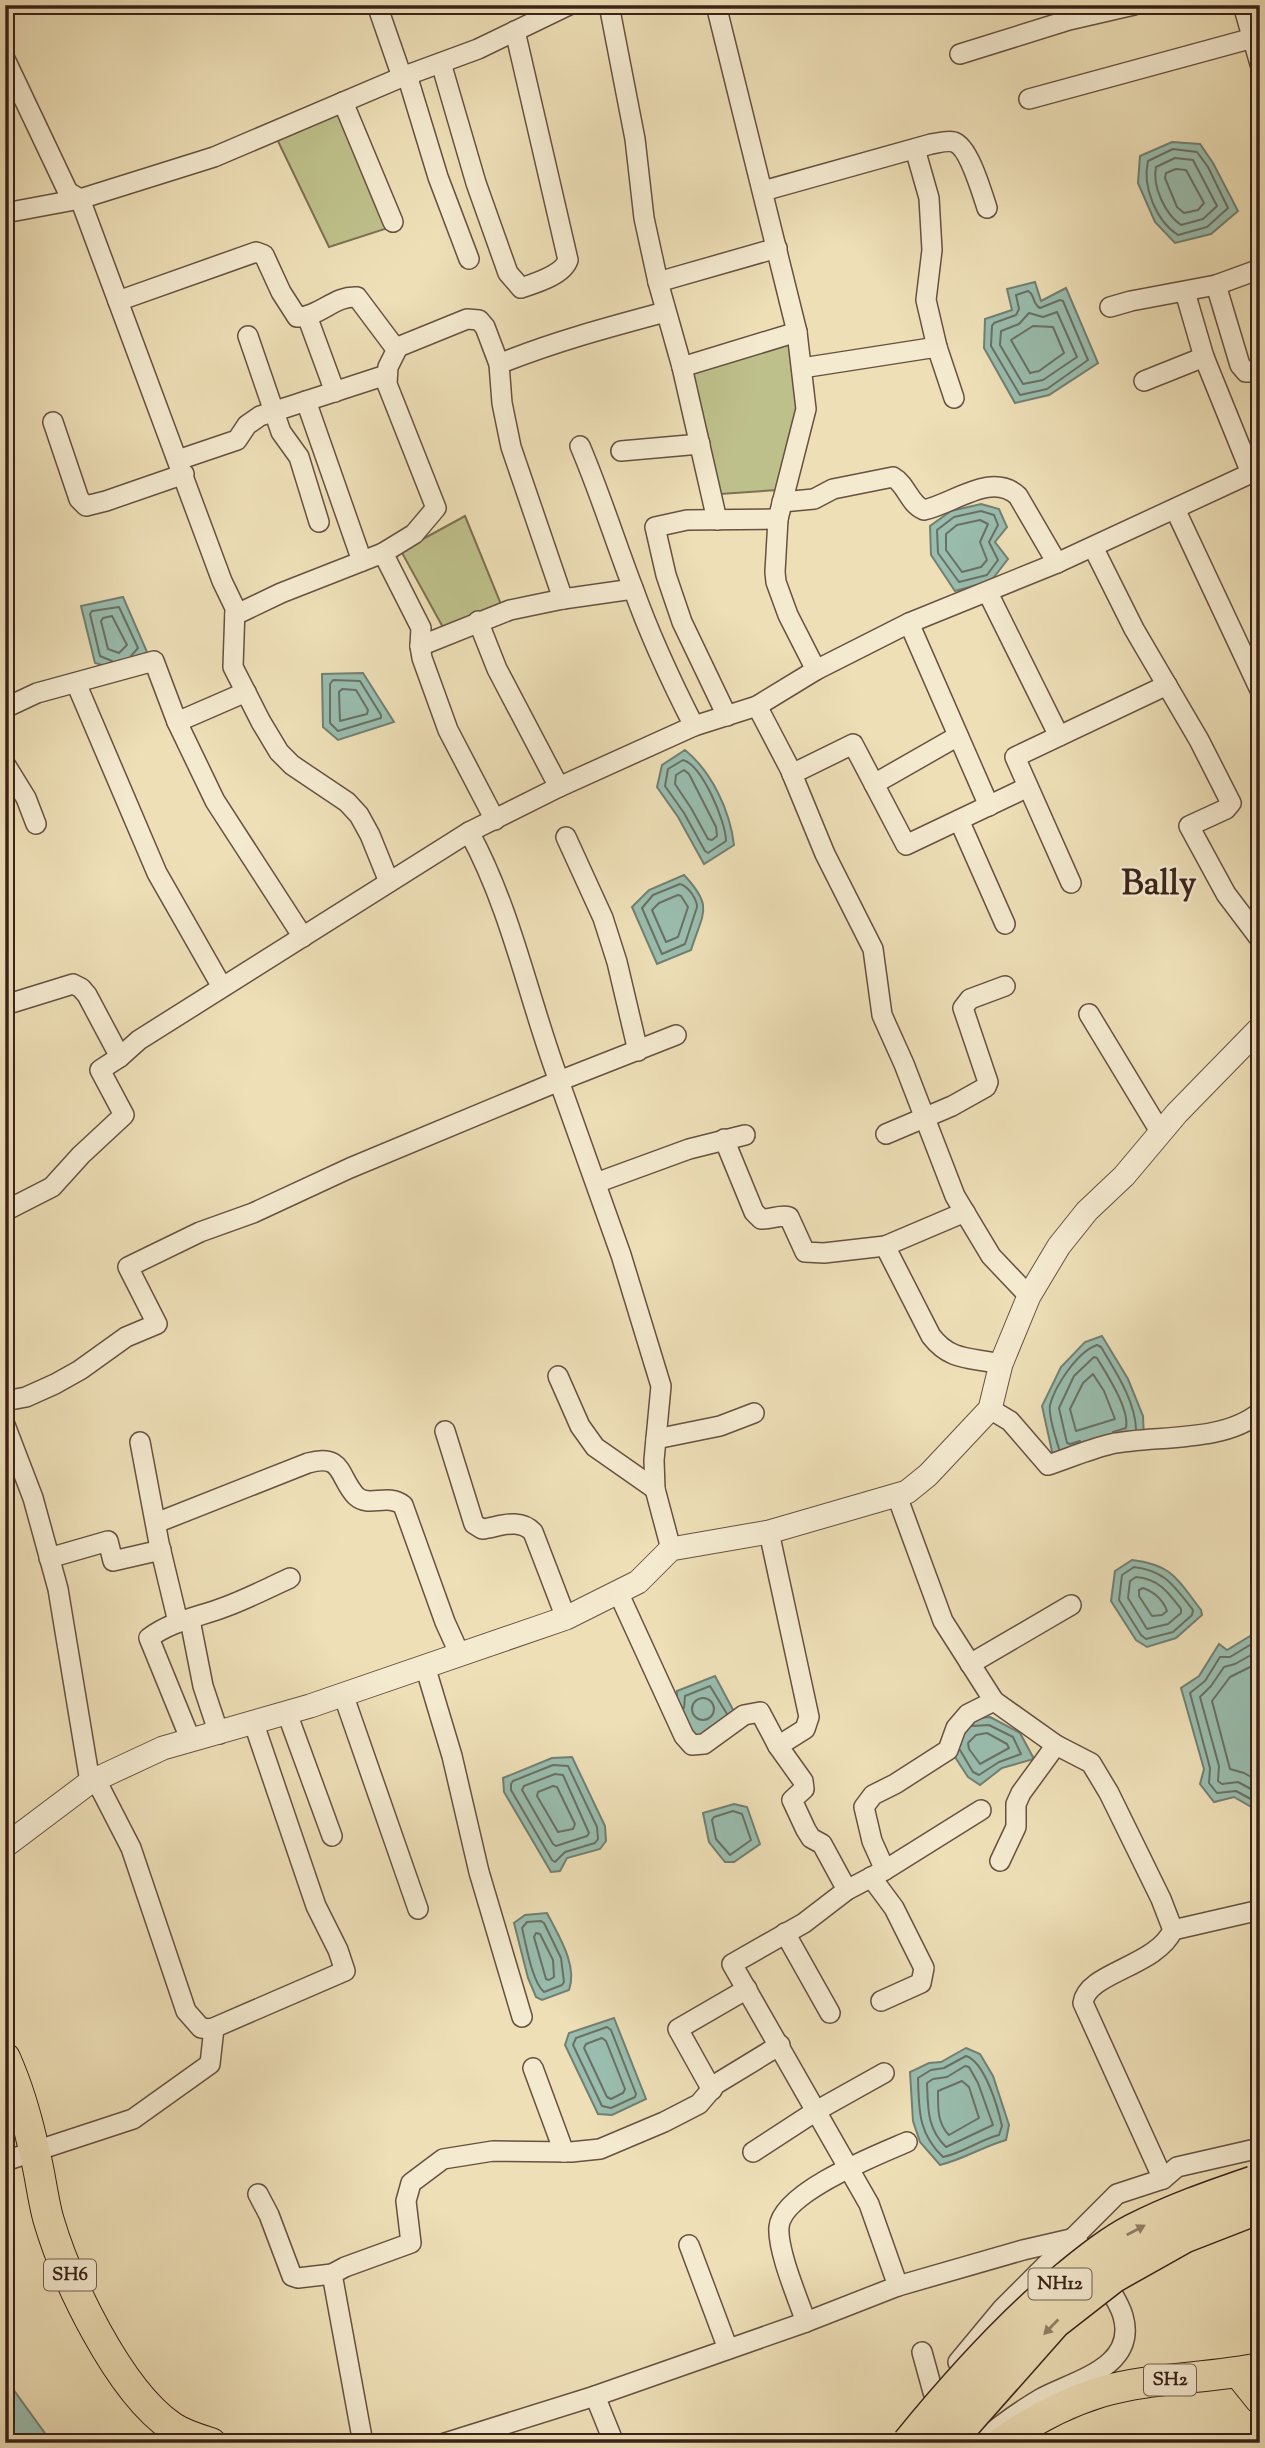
<svg xmlns="http://www.w3.org/2000/svg" width="1265" height="2448" font-family="'Sorts Mill Goudy',serif">
	<style>
		.green { fill: #bec08b; stroke: #7c7152; stroke-width: 2 }
		.water { fill: #99bdae; stroke: #737f73; stroke-width: 2 }
		.lines { fill: none; stroke-linecap: round; stroke-linejoin: round }
		.shore { stroke: #6a7064; stroke-width: 2 }
		.minor-casing { stroke: #675141; stroke-width: 22 }
		.tertiary-casing { stroke: #675141; stroke-width: 25 }
		.primary-casing { stroke: #3a221a; stroke-width: 32 }
		.minor { stroke: #f4ead0; stroke-width: 19 }
		.tertiary { stroke: #f4ead0; stroke-width: 23 }
		.primary { stroke: #eedfb7; stroke-width: 30 }
		.rail { stroke: #3a221a; stroke-width: 4.5; stroke-dasharray: 12 12; stroke-linecap: butt }
		.motorway-bridge-casing { stroke: #3a221a; stroke-width: 36; stroke-linecap: butt }
		.motorway-bridge { stroke: #eedfb7; stroke-width: 33 }
		.oneway { fill: #948068 }
		.labels { text-anchor: middle; dominant-baseline: central; stroke-width: 5; stroke-linejoin: round; paint-order: stroke }
		.shield { fill: #f4ead0; stroke: #725e51; stroke-width: 2 }
		.shield-label { font-size: 19px; font-weight: bold; fill: #3a221a }
		.town-label { font-size: 35px; font-weight: bold; fill: #3a221a; stroke: #f4ead0 }
	</style>
	<rect width="100%" height="100%" fill="#eedfb7"/>
	<filter id="stains"><feTurbulence type="fractalNoise" baseFrequency=".00286" numOctaves="4"/><feColorMatrix values="0 0 0 0 .2 0 0 0 0 .09 0 0 0 0 .02 0 0 0 .5 -.17"/></filter>
	<radialGradient id="worn" r=".72"><stop offset=".6" stop-color="#630" stop-opacity="0"/><stop offset="1" stop-color="#630" stop-opacity=".3"/></radialGradient>
	<g class="green">
		<path d="M338 113 388 228 329 247 276 137Z"/>
		<path d="M791 341 800 403 777 490 706 495 682 373Z"/>
		<path d="M465 516 505 614 445 631 401 551Z"/>
	</g>
	<g class="water">
		<path d="M1172 142 1200 144 1213 163 1238 211 1211 234 1175 243 1155 222 1138 183 1140 156Z"/>
		<path d="M1035 282 1041 301 1066 288 1098 363 1049 395 1015 403 984 348 985 319 1012 310 1007 289Z"/>
		<path d="M981 504 999 509 1007 527 995 542 1008 559 991 581 955 591 931 555 930 526 951 511Z"/>
		<path d="M123 597 147 652 123 671 95 663 81 606Z"/>
		<path d="M363 673 394 722 338 740 323 727 322 674Z"/>
		<path d="M685 750C712 772 730 811 734 845L704 864 678 817 657 787 662 765Z"/>
		<path d="M684 875C714 907 703 912 691 950L657 964 632 907 649 890Z"/>
		<path d="M1102 1336 1128 1379 1143 1416 1144 1440 1055 1465 1042 1406 1061 1367 1085 1342Z"/>
		<path d="M1132 1560C1173 1565 1177 1579 1201 1610L1202 1615 1176 1638 1147 1647 1136 1640 1111 1601 1115 1571Z"/>
		<path d="M1260 1630V1812L1234 1797 1214 1802 1200 1784 1204 1769 1181 1688 1199 1676 1219 1644 1227 1650Z"/>
		<path d="M715 1676 739 1721 690 1741 677 1718V1691Z"/>
		<path d="M990 1717 1020 1733 1034 1759 1002 1768 980 1785 968 1777 953 1754 969 1719Z"/>
		<path d="M572 1757 605 1826 606 1841 600 1849 567 1858 560 1871 551 1872 504 1792 503 1778 552 1758Z"/>
		<path d="M734 1804 747 1807 760 1844 734 1862H725L709 1842 703 1813Z"/>
		<path d="M547 1913C558 1935 578 1965 569 1990L542 2000 536 1997 528 1978 514 1923 525 1915Z"/>
		<path d="M614 2018 646 2099 612 2115 598 2114 565 2045 569 2033Z"/>
		<path d="M966 2048 980 2054 993 2076 1009 2125 1006 2140C982 2147 964 2159 940 2165L920 2142 913 2121 910 2072 929 2063 941 2062Z"/>
		<path d="M5 2378 52 2443H5Z"/>
	</g>
	<g class="lines">
		<g class="shore">
			<path d="M1173 149 1197 152 1208 167 1228 208 1207 227 1178 235C1156 221 1142 186 1148 161Z"/>
			<path d="M1175 158 1193 160 1217 206 1203 219 1181 225C1165 214 1152 186 1156 167Z"/>
			<path d="M1176 169 1186 170 1204 203 1198 210 1184 213 1177 207 1165 178 1166 173Z"/>
			<path d="M1028 291C1035 294 1032 304 1040 308L1060 300 1063 301 1088 360 1047 389 1020 395 991 346 992 326 994 323 1016 315 1019 309 1016 295Z"/>
			<path d="M1057 312 1077 357 1043 380 1023 384 1000 345 1001 331 1019 324 1029 313 1043 317Z"/>
			<path d="M1033 326 1053 327 1064 353 1039 371 1030 373 1011 340Z"/>
			<path d="M981 511 994 515 998 525 989 542 998 560 987 575 959 582 938 553 937 530 954 517Z"/>
			<path d="M980 520 988 524 980 542 987 560 981 567 962 572 946 550V534L957 525Z"/>
			<path d="M112 616 127 645 119 653 108 649 101 621 103 618Z"/>
			<path d="M112 661 100 656 90 614 92 611 119 607 138 648 131 656"/>
			<path d="M333 680 360 681 381 715V718L338 731 330 723V684Z"/>
			<path d="M342 689 356 690 368 710 367 714 340 721 339 692Z"/>
			<path d="M683 760C702 765 726 822 726 841L708 853 705 851 684 813 665 786 668 769Z"/>
			<path d="M684 770 689 774 716 827 717 836 712 840 708 839 691 808 675 784 676 775Z"/>
			<path d="M680 884C688 886 697 899 697 907L685 944 662 954 642 908 653 895Z"/>
			<path d="M678 895 681 896 688 907 678 937 666 942 652 910 659 903Z"/>
			<path d="M1093 1374 1104 1391 1115 1419 1076 1431 1070 1409 1083 1383Z"/>
			<path d="M1080 1441 1070 1444 1067 1443 1059 1408 1074 1376 1094 1357 1097 1358C1107 1375 1130 1409 1126 1428L1113 1432"/>
			<path d="M1059 1449C1056 1437 1048 1417 1050 1405 1055 1386 1077 1352 1097 1345L1101 1347C1115 1371 1135 1400 1136 1429"/>
			<path d="M1134 1567C1166 1571 1174 1586 1193 1610L1192 1615 1173 1632 1146 1639 1141 1635 1119 1600 1122 1575Z"/>
			<path d="M1136 1577C1159 1579 1168 1592 1181 1609V1613L1168 1624 1147 1629 1128 1598 1130 1581Z"/>
			<path d="M1143 1588C1154 1592 1163 1600 1167 1611L1162 1615 1152 1616 1139 1596V1590Z"/>
			<path d="M1260 1639 1230 1657H1220L1205 1681 1190 1693 1210 1768 1209 1783 1217 1793 1236 1791 1260 1804"/>
			<path d="M1260 1650 1235 1664 1224 1667 1211 1686 1200 1697 1219 1766 1218 1781 1222 1784 1238 1782 1260 1794"/>
			<path d="M1260 1662 1230 1677 1212 1701 1230 1769 1244 1773 1260 1782"/>
			<circle cx="703" cy="1709" r="11"/>
			<path d="M684 1708 685 1696 710 1686 727 1714"/>
			<path d="M987 1733 1007 1744 1009 1748 980 1764 969 1749 968 1743 976 1735Z"/>
			<path d="M960 1750 973 1772 979 1775 999 1762 1021 1754 1013 1737 989 1725 972 1726"/>
			<path d="M553 1765 568 1766 597 1827 598 1839 595 1843 565 1852 555 1862 552 1860 511 1790V1784L513 1781Z"/>
			<path d="M555 1774 563 1775 589 1833 587 1836 556 1846 553 1844 522 1790 524 1786Z"/>
			<path d="M553 1786 557 1787 575 1824 573 1829 558 1832 537 1796 538 1792Z"/>
			<path d="M733 1811 742 1814 751 1840 730 1855 716 1839 712 1820 714 1817Z"/>
			<path d="M541 1921 544 1923 561 1958 564 1982 562 1985 544 1992C532 1982 526 1944 522 1928L527 1922Z"/>
			<path d="M536 1933 540 1934 553 1960 554 1977 549 1980 546 1979 534 1937Z"/>
			<path d="M607 2027 611 2030 636 2094 635 2097 611 2108 602 2106 573 2045 576 2038Z"/>
			<path d="M602 2038 606 2041 625 2089 623 2093 611 2099 607 2097 584 2048 586 2044Z"/>
			<path d="M966 2056C985 2062 998 2108 1002 2126L999 2135C979 2140 963 2153 943 2157 918 2133 919 2110 918 2078L931 2070 944 2068Z"/>
			<path d="M965 2066 969 2067 978 2083 993 2125 946 2147C927 2129 928 2108 927 2083L933 2079 947 2077Z"/>
			<path d="M962 2081 969 2087 979 2118 949 2135C937 2123 938 2107 938 2091Z"/>
		</g>
		<defs>
			<g id="minor">
				<path d="M377 5 402 77"/>
				<path d="M609 5 635 139 644 218 658 282 682 367 797 332"/>
				<path d="M716 5 797 332 806 409 778 519 775 572 776 582 788 615 816 670"/>
				<path d="M1243 5 1260 64"/>
				<path d="M960 54 1069 20 1134 5"/>
				<path d="M5 59 68 192 80 199 222 581 235 608 233 667 261 722 279 752 292 765 347 802 359 815 370 835 389 882"/>
				<path d="M441 63 476 183 508 273 521 288C536 283 563 275 568 260L515 31"/>
				<path d="M407 75 438 177 469 259"/>
				<path d="M1029 99 1253 38"/>
				<path d="M343 102 393 222"/>
				<path d="M915 149 929 198 932 250 926 300 937 347"/>
				<path d="M763 191 931 144C938 143 947 140 954 142 969 147 982 193 987 208"/>
				<path d="M5 213 80 199 214 157 402 77 478 49 569 5"/>
				<path d="M658 282 777 248"/>
				<path d="M1216 285 1240 365 1246 372H1260"/>
				<path d="M118 301 256 252 264 255 281 292 297 317C318 318 335 295 357 297L393 345 398 347 467 319 479 320 485 327 499 364 502 403 511 447 563 599"/>
				<path d="M1110 307 1131 301 1216 285 1260 269"/>
				<path d="M307 316 335 392"/>
				<path d="M248 336 281 432 299 457 319 522"/>
				<path d="M1204 357 1251 473"/>
				<path d="M499 364C553 342 609 327 665 312"/>
				<path d="M682 367 717 520"/>
				<path d="M802 368 937 347 954 398"/>
				<path d="M1144 381 1204 357 1185 292"/>
				<path d="M306 401 362 561"/>
				<path d="M53 422 79 499 86 506 106 501 184 474"/>
				<path d="M580 446C600 493 615 541 633 588 650 636 671 681 694 726"/>
				<path d="M621 451 700 444"/>
				<path d="M178 460 237 440 247 425 260 416 386 375"/>
				<path d="M782 502 814 499 833 489 893 477C907 485 909 504 924 510 953 504 992 471 1018 496L1057 563"/>
				<path d="M1175 509 1260 690"/>
				<path d="M1093 547 1134 629 1199 740 1231 803 1226 809 1189 826 1226 894 1260 939"/>
				<path d="M383 553 421 628 420 646 422 658 448 730 495 820"/>
				<path d="M988 593 1059 736"/>
				<path d="M235 615 281 593 383 553 414 534 436 508 387 384 388 367 398 347"/>
				<path d="M478 621 497 669 559 787"/>
				<path d="M909 623 989 806"/>
				<path d="M420 646 510 610 563 599 633 589"/>
				<path d="M76 683 157 873 222 987"/>
				<path d="M757 706 790 769 825 854 873 949 882 1015 904 1064 955 1196 991 1256 1029 1296"/>
				<path d="M5 708 37 693 154 661 177 722 246 692"/>
				<path d="M727 716 682 622 666 575 655 527 687 520 778 519"/>
				<path d="M177 722 215 801 303 937"/>
				<path d="M5 764 26 798 36 824"/>
				<path d="M792 774 853 744 906 845 1028 787"/>
				<path d="M874 784 958 736"/>
				<path d="M959 820 1005 924"/>
				<path d="M469 832C512 911 528 998 559 1081L676 1035"/>
				<path d="M566 837 603 918 617 962 638 1051"/>
				<path d="M1071 883 1015 757 1167 685"/>
				<path d="M5 1005 73 984 81 988 87 995 120 1057"/>
				<path d="M1089 1014 1161 1133"/>
				<path d="M886 1134 952 1106 986 1087 988 1082 963 1008 970 999 1005 986"/>
				<path d="M724 1139 754 1212 761 1219C771 1220 780 1214 789 1217L805 1252 824 1253 885 1246 965 1212"/>
				<path d="M596 1183 689 1149 745 1135"/>
				<path d="M5 1211 52 1187 81 1155 124 1115 100 1070 120 1057 139 1040 469 832 559 787 694 726 757 706 816 670 909 623 1057 563 1260 469"/>
				<path d="M885 1246 931 1336C951 1362 971 1357 1001 1364"/>
				<path d="M558 1376 580 1426 595 1447 655 1489"/>
				<path d="M5 1401 26 1397 55 1384 80 1370 126 1337 157 1324 128 1267 200 1232 253 1213 350 1168 559 1081 621 1255 661 1386 654 1460 655 1489 671 1549"/>
				<path d="M990 1409 1010 1421 1048 1465C1069 1458 1090 1449 1111 1444 1155 1435 1224 1443 1260 1412"/>
				<path d="M5 1425 33 1498 58 1589 90 1782"/>
				<path d="M445 1431 474 1524 482 1529C499 1527 519 1517 533 1532L566 1618"/>
				<path d="M656 1439 720 1426 754 1413"/>
				<path d="M140 1442 159 1543 178 1622"/>
				<path d="M897 1496 943 1621 994 1701 1056 1745 1091 1763 1109 1793 1161 1899 1173 1930C1156 1967 1087 1972 1083 2003L1163 2179"/>
				<path d="M156 1523 308 1463C344 1453 338 1477 356 1496 369 1508 387 1493 403 1505L445 1622 460 1655"/>
				<path d="M769 1532 809 1717 805 1729 778 1746"/>
				<path d="M49 1558 108 1541 113 1561 161 1550"/>
				<path d="M618 1592 684 1736 692 1745 704 1744 744 1715 760 1712 778 1746 803 1781 804 1789 792 1800 806 1830 811 1838 822 1844 847 1890"/>
				<path d="M190 1620 203 1686 219 1734"/>
				<path d="M970 1664 1071 1605"/>
				<path d="M425 1666 452 1756 479 1872 522 2017"/>
				<path d="M343 1694 418 1909"/>
				<path d="M287 1713 332 1836"/>
				<path d="M191 1741 149 1638C171 1621 199 1617 225 1607 247 1599 268 1588 290 1578"/>
				<path d="M96 1780 131 1848 186 2011 201 2028 211 2029 345 1971 338 1950 316 1906 254 1724"/>
				<path d="M1000 1861 1016 1827V1804L1021 1793 1056 1745"/>
				<path d="M885 1870 981 1810"/>
				<path d="M871 1877 894 1908 924 1968 921 1983 881 2001"/>
				<path d="M1173 1930 1260 1910"/>
				<path d="M785 1933 830 2013"/>
				<path d="M533 2068 564 2152"/>
				<path d="M712 2090 678 2029 747 1989"/>
				<path d="M753 2152 816 2111 884 2073"/>
				<path d="M5 2161 133 2119 210 2064 214 2028"/>
				<path d="M258 2194 269 2215 292 2276 298 2278 332 2274"/>
				<path d="M689 2245 728 2349"/>
				<path d="M898 2286 869 2204 732 1964 804 1923 847 1890 885 1870 872 1841 864 1807 873 1795 895 1784 948 1750 956 1728 968 1714 994 1701"/>
				<path d="M806 2322C798 2299 777 2250 779 2227 782 2192 877 2155 907 2142"/>
				<path d="M922 2352 933 2392"/>
				<path d="M958 2362 1002 2309 1117 2194 1163 2179 1177 2167 1260 2148"/>
				<path d="M595 2396 614 2443"/>
				<path d="M363 2443 332 2274 345 2267 411 2243 406 2201 411 2183 443 2159 493 2151 571 2152 600 2149 664 2122 699 2104 716 2084 780 2045"/>
				<path d="M445 2443 595 2396 806 2322 898 2286 1023 2250 1075 2238C1087 2256 1118 2297 1123 2316 1138 2368 1072 2381 1040 2399 1018 2412 998 2427 978 2443"/>
			</g>
			<path id="tertiary" d="M5 1846 90 1782 163 1748 310 1706 566 1618 638 1582 671 1549 769 1532 907 1492 928 1475 990 1409 1001 1364 1029 1296 1059 1246 1087 1211 1124 1176 1177 1113 1260 1028"/>
			<g id="primary">
				<path d="M5 2058C18 2087 27 2118 34 2150 40 2172 42 2195 48 2218 66 2280 118 2390 172 2427 184 2435 198 2439 211 2443"/>
				<path d="M1239 2373 1260 2399"/>
				<path d="M1001 2443C1031 2421 1065 2403 1101 2392 1152 2377 1208 2379 1260 2368"/>
			</g>
		</defs>
		<use href="#minor" class="minor-casing"/>
		<use href="#tertiary" class="tertiary-casing"/>
		<use href="#primary" class="primary-casing"/>
		<use href="#minor" class="minor"/>
		<use href="#tertiary" class="tertiary"/>
		<use href="#primary" class="primary"/>
		<path class="rail" d="M1232 2443 1260 2422"/>
		<defs>
			<g id="motorway-bridge">
				<path d="M909 2443C957 2384 1009 2326 1068 2277 1088 2261 1110 2243 1133 2231 1172 2211 1212 2197 1253 2183"/>
				<path d="M947 2443 1054 2322 1113 2276 1184 2236 1256 2208"/>
			</g>
		</defs>
		<use href="#motorway-bridge" class="motorway-bridge-casing"/>
		<use href="#motorway-bridge" class="motorway-bridge"/>
	</g>
	<defs><path id="oneway-solid" d="M-6-.8H1V-3.2L6.5 0L1 3.2V.8H-6Z" transform="scale(1.75)"/></defs>
	<g class="oneway">
		<use href="#oneway-solid" transform="translate(1136 2230) rotate(-28)"/>
		<use href="#oneway-solid" transform="translate(1051 2327) rotate(134)"/>
	</g>
	<g class="labels">
		<g class="shield">
			<rect x="44" y="2259.5" width="52" height="31" rx="5"/>
			<rect x="1028.5" y="2268.5" width="63" height="31" rx="5"/>
			<rect x="1144" y="2364.5" width="52" height="31" rx="5"/>
		</g>
		<g class="shield-label">
			<text x="70" y="2275">SH6</text>
			<text x="1060" y="2284">NH12</text>
			<text x="1170" y="2380">SH2</text>
		</g>
		<g class="town-label">
			<text x="1159" y="885">Bally</text>
		</g>
	</g>
	<rect width="1265" height="2448" fill="none" stroke="#eedfb7" stroke-width="28"/>
	<rect x="7" y="7" width="1251" height="2434" fill="none" stroke="#3a221a" stroke-width="3.5"/>
	<rect x="14" y="14" width="1237" height="2420" fill="none" stroke="#3a221a" stroke-width="2"/>
	<rect width="100%" height="100%" filter="url(#stains)"/>
	<rect width="100%" height="100%" fill="url(#worn)"/>
</svg>
